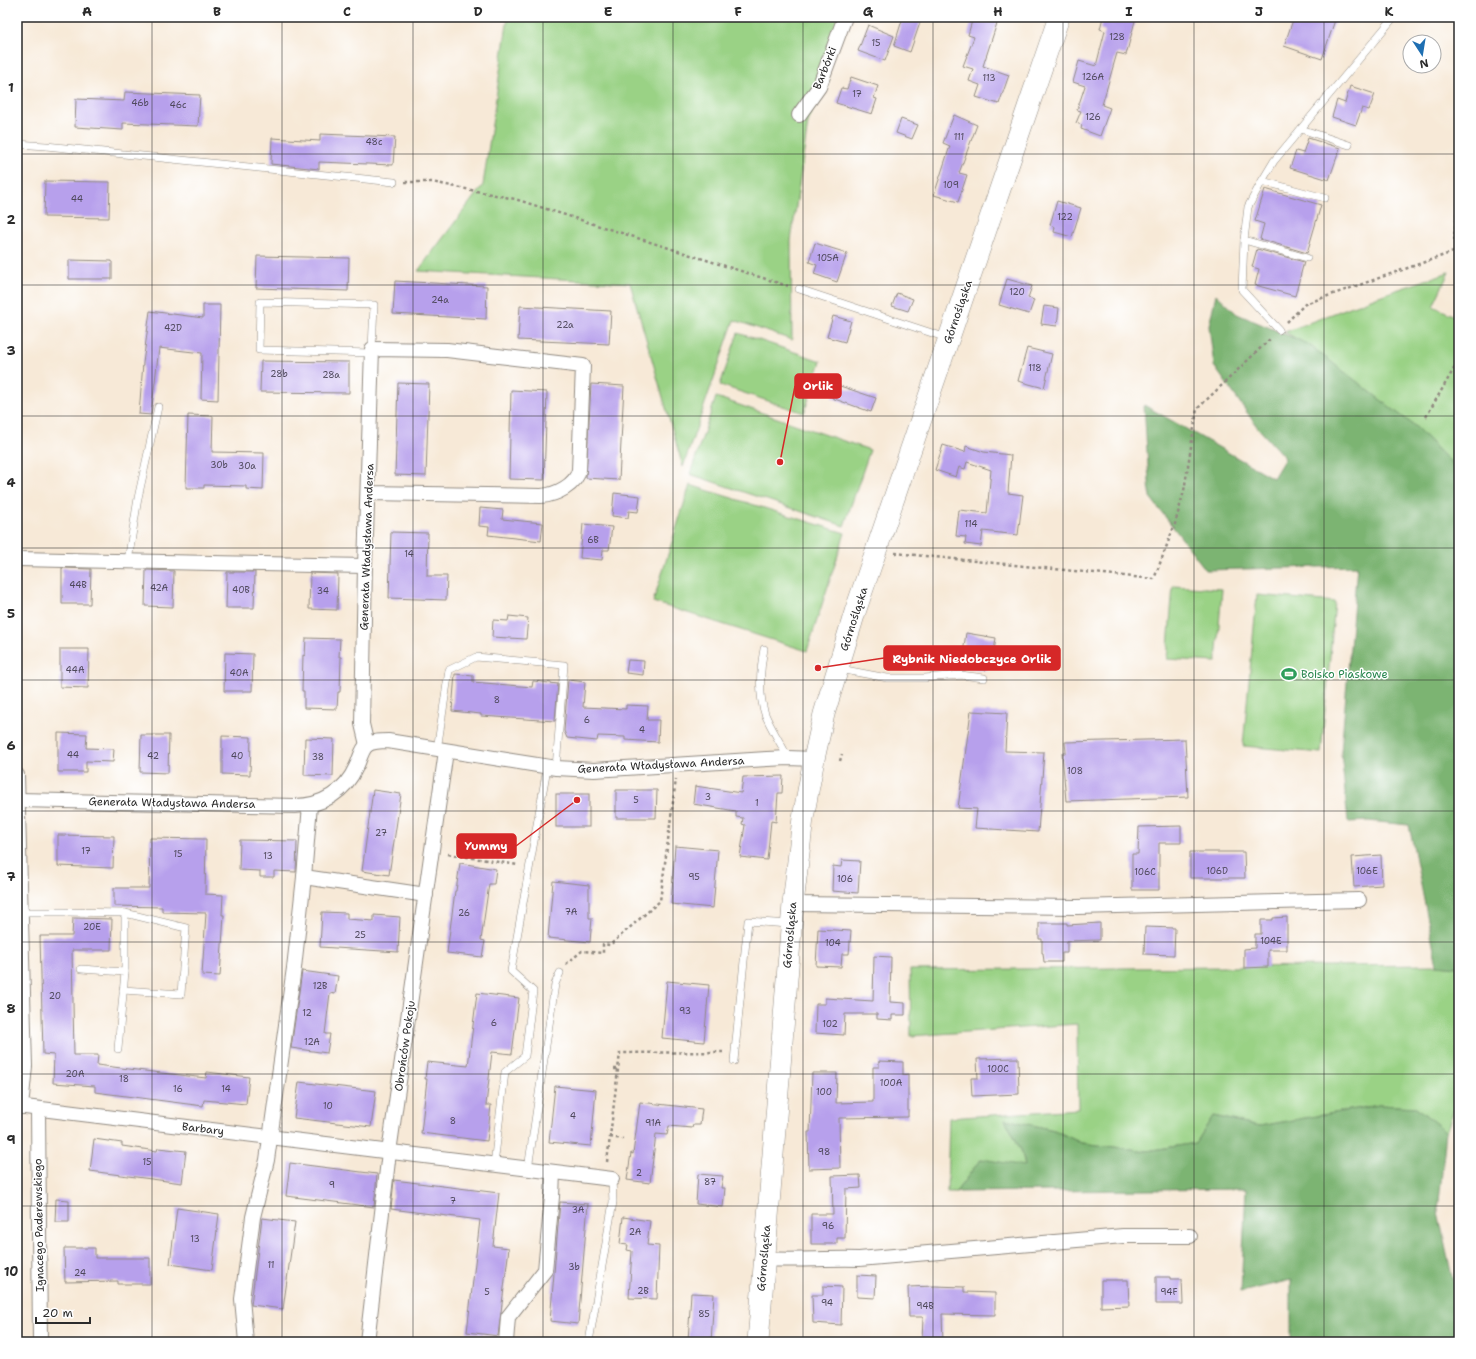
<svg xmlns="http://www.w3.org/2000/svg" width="1476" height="1359" font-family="'Shantell Sans',sans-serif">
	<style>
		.green { fill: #9ad285; stroke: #627e58 }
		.forest { fill: #7bb472; stroke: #53704e }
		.building { fill: #b7a0ec }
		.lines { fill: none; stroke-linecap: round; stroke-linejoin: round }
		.lane-casing { stroke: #918a81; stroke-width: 8 }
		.street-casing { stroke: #918a81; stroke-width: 16 }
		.secondary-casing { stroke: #918a81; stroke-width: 22 }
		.path { stroke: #918a81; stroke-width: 2.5; stroke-dasharray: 3 3; stroke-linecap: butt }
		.lane { stroke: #fff; stroke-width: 7 }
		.street { stroke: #fff; stroke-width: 14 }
		.secondary { stroke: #fff; stroke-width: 21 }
		.grid { fill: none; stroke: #2b2b2b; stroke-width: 1; stroke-opacity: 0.55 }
		.labels { text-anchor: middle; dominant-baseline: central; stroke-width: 3; stroke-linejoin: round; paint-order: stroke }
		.number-label { font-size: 9px; fill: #4e485b }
		.street-label { font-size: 11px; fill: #2b2b2b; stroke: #fff }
		.leisure-label { font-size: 11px; fill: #27864d; stroke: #fff; text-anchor: start }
		.leader { fill: none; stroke: #d62828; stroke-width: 1.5 }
		.callout-dot { fill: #d62828; stroke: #fff; stroke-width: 1.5 }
		.callout { fill: #d62828; stroke: #d62828; stroke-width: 1.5 }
		.callout-label { font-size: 12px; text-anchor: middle; font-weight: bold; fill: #fff }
		.neatline { fill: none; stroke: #2b2b2b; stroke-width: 1.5 }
		.grid-label { font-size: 13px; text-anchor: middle; font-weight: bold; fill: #2b2b2b }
	</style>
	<rect width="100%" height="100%" fill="#fff"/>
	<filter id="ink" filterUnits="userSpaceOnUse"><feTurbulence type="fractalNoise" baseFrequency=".025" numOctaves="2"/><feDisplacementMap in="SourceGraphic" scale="8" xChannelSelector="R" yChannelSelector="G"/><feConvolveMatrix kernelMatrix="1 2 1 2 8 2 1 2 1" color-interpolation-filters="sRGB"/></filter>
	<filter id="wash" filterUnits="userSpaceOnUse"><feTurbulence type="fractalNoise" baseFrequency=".012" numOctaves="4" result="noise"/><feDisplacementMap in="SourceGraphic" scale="16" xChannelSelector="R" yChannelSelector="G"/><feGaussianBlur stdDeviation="0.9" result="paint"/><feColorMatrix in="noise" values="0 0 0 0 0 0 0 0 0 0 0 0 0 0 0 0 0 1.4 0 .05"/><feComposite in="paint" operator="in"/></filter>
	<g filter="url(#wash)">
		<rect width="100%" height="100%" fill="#f7e9d7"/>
		<g class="green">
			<path d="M508 17H842L808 123 791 241 792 340 734 320 683 467 630 283 418 271 483 185Z"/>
			<path d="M1449 272 1433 306 1459 318V471L1416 427 1315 350 1285 332 1376 297Z"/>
			<path d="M738 333 821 361 804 413 720 385Z"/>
			<path d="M716 397 870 450 844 526 690 474Z"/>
			<path d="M690 485 845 533 807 651 653 602Z"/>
			<path d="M1173 586 1222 589 1216 662 1167 659Z"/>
			<path d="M1257 595 1335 602 1321 753 1243 746Z"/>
			<path d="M1437 965 1459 967V1096L1446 1132 1416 1107 1379 1105 1260 1126 1213 1116 1196 1143 1147 1151 1081 1143 1054 1130 1005 1119 1022 1152 1025 1167 981 1159 956 1192H947L949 1118 1078 1109 1077 1024 911 1036 910 970Z"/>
		</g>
		<g class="forest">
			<path d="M1216 294 1237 314 1308 344 1416 427 1459 471V967L1437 965 1409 825 1368 821 1348 822 1341 752 1357 566 1206 570 1150 497 1144 405 1273 478 1285 458 1258 428 1214 366 1209 326Z"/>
			<path d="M1379 1105 1416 1107 1446 1132 1438 1212 1459 1309V1342H1291V1280L1241 1292 1246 1189 956 1192 981 1159 1025 1166 1022 1152 1005 1119 1054 1130 1081 1143 1147 1151 1196 1143 1213 1116 1260 1126Z"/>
		</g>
		<g id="blocks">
			<g class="building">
				<path d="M903 17H922L910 52 894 46Z"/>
				<path d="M973 17H999L983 66 1009 75 999 104 976 97 980 85 969 81 973 69 963 66 974 37 968 35Z"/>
				<path d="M1103 17H1136L1126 55 1117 53 1102 105 1110 108 1100 136 1081 129 1082 125 1076 123 1081 111 1077 110 1085 86 1073 82 1079 61 1096 66 1105 31 1100 29Z"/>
				<path d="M1294 17H1336L1322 59 1284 46Z"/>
				<path d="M868 25 894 36 885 61 858 51Z"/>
				<path d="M851 77 878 86 874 98 877 99 872 114 836 103 841 88 847 89Z"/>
				<path d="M1350 86 1375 94 1369 110 1362 108 1356 125 1332 117 1337 100 1345 103Z"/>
				<path d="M125 92 200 95 198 126 123 123V130L75 127 76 99 124 101Z"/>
				<path d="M954 115 977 125 959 173 967 175 958 202 934 195 950 146 943 143Z"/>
				<path d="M901 119 918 125 912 139 896 133Z"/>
				<path d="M320 134 395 137 393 165 319 162V169L271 164 272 138 320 141Z"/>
				<path d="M1308 138 1340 148 1329 180 1290 168 1296 151 1303 153Z"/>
				<path d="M45 181 110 182 109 218 44 217Z"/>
				<path d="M1265 189 1321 205 1307 253 1260 239 1264 224 1255 221Z"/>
				<path d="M1057 201 1081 208 1072 237 1054 232 1055 227 1050 225Z"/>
				<path d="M815 243 847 253 837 282 814 274 817 265 809 262Z"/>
				<path d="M1257 249 1304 262 1295 296 1255 285 1259 269 1252 267Z"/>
				<path d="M257 256 349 258 348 291 256 288Z"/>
				<path d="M69 260 112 261V279H69Z"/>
				<path d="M1007 279 1032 286 1028 298 1034 300 1029 314 999 305Z"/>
				<path d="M395 281 487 286 486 319 393 314Z"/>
				<path d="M897 293 913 299 908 311 892 306Z"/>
				<path d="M203 305H220L218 400 201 399 202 353 159 348 151 415 139 414 143 363 150 311 203 318Z"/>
				<path d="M520 306 611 311 609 344 518 340Z"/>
				<path d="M1044 306 1059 308 1057 326 1041 324Z"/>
				<path d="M833 316 851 321 845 342 827 337Z"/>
				<path d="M1027 348 1052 354 1044 388 1018 381Z"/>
				<path d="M261 361 349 362V393L260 392Z"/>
				<path d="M398 383 429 384 426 476 395 475Z"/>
				<path d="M591 384 624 386 619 480 586 478Z"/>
				<path d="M837 385 876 398 871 412 832 398Z"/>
				<path d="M511 390 547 392 544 480 509 479Z"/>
				<path d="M188 415 213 416 212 452 264 453 263 490 246 489V486L204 485V488H186Z"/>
				<path d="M943 445 965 452 966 446 984 452 1011 455 1008 493 1023 495 1018 535 983 531 981 546 965 544 966 537 956 536 959 510 987 513 991 470 967 462 965 469 959 467 956 477 935 470Z"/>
				<path d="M614 493 640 496 638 512 629 511 628 518 612 516Z"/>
				<path d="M480 508 503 510 502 519 543 523 541 541 488 535 489 527 479 526Z"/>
				<path d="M583 524 612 527 609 550H603L602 560 580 558Z"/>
				<path d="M391 532 428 533 427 576H447L446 600 389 598Z"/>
				<path d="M62 568 91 569 90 604H62Z"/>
				<path d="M146 570 174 571 173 607 145 606Z"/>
				<path d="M227 572H255L254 608H226Z"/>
				<path d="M310 573 338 574 337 610 309 609Z"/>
				<path d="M509 616 528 618 526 639 492 637 493 620 508 621Z"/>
				<path d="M966 633 996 638 992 664H987L986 670 965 667 966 660H962Z"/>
				<path d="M306 638 340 639 339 657H341L340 692H338L337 709 304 708V691H302L303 655 305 656Z"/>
				<path d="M60 649H89L88 688 60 687Z"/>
				<path d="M225 653 253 654 252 691H224Z"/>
				<path d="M628 660 644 661 643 675 626 673Z"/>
				<path d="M455 674 473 676V682L532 687 533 681 558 684 555 721 481 716V714L452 711Z"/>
				<path d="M568 680 585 682 583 707 626 709V705L648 706 647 720H659L658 742 625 740V737L598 736 597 741 567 738 564 731Z"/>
				<path d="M971 711 1007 713 1005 751 1044 752 1038 832 975 828 977 809 958 808Z"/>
				<path d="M58 733 87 734 86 748 114 749 113 762 86 761V772H58Z"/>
				<path d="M141 735H169L168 773 140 772Z"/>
				<path d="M222 736 251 737 250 775 222 774Z"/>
				<path d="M305 738 334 739 333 776 304 775Z"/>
				<path d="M1185 739 1188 797 1066 801 1062 753H1066L1065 742Z"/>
				<path d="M783 776 782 793H778L776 822 771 821 767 860 740 857 745 825 742 824 743 818 736 817V811L693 804 695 786 741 793 743 777Z"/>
				<path d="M373 790 401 794 389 875 362 871Z"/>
				<path d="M616 790H657L656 818H616Z"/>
				<rect x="556" y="794" width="33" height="33"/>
				<path d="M1181 826V843H1159V890H1132V854H1138L1139 827Z"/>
				<path d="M58 835 114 836 113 868 58 866Z"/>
				<path d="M150 838 206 839 205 894 223 895 222 915H224L220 976 202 975 206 913 162 912V907L114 906V888H149Z"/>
				<path d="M240 840 297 841 296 872 274 871V877H260V871L239 870Z"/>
				<path d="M675 846 718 850 713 908 671 904Z"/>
				<path d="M1190 852H1244L1245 878H1190Z"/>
				<path d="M1381 855 1382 885 1354 887 1352 857Z"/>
				<path d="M842 860 860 861 858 893 832 891 833 866 841 867Z"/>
				<path d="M460 863 496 869 494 884H489L481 940 485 941 482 957 447 953 455 891H456Z"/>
				<path d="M553 881 589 885V918H592L590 942 548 938Z"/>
				<path d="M322 912 347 913V919L374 921V915L400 917 398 952 320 947Z"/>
				<path d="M1287 917V950H1268V967L1244 968V949L1255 948V934H1261V920H1273V918Z"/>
				<path d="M73 918 112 919 111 950H72L74 1055H98L97 1065 153 1072 206 1078 207 1072 249 1077 246 1104 204 1100 203 1106 95 1092V1086L53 1083 54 1055 43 1054 40 936H72Z"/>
				<path d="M1039 923H1067V925L1100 923V940L1067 941V953H1062V962H1044L1043 953H1042V939H1039Z"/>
				<path d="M1145 927 1175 928 1174 955 1144 954Z"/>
				<path d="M818 929 851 931 849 954H842L841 967 816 966Z"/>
				<path d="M874 956 891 957 890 1002 905 1003V1015H892V1020L877 1019V1014H845L844 1035 815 1033 816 1004H825V998L873 1001Z"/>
				<path d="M302 971 338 976 335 994 330 993 325 1034H330L327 1053 291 1048Z"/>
				<path d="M667 981 709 985 704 1042 662 1038Z"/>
				<path d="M477 993 519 998 512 1054 492 1052 486 1105H491L487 1141 421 1133 427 1079H425L427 1062 468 1066Z"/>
				<path d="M1018 1058 1019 1094 972 1096 971 1078H978L977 1059Z"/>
				<path d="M879 1061 903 1062V1075L908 1074V1117L839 1118 840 1168 809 1169 808 1132H810L812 1073H837L836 1103 873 1102V1067H879Z"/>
				<path d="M299 1082 376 1091 371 1127 294 1118Z"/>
				<path d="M555 1086 596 1090 591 1146 549 1142Z"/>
				<path d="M640 1102 702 1109 700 1125H693L692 1128 669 1126 667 1135 656 1134 650 1183 627 1180 631 1153 633 1154Z"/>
				<path d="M94 1139 122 1143V1146L157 1151 158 1148 186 1151 182 1183 90 1171Z"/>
				<path d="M290 1163 377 1174 374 1207 286 1196Z"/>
				<path d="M698 1174 723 1176 721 1188H725L723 1207 696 1204Z"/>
				<path d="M860 1175 861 1188 846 1189 845 1238H837V1244H811V1214H833L832 1176Z"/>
				<path d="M394 1180 499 1193 493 1246 509 1248 498 1336 467 1332 480 1220 391 1209Z"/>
				<path d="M56 1199 69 1200V1222H55Z"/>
				<path d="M560 1202 588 1204 578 1324 550 1321Z"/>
				<path d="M177 1208 219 1214 212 1270 170 1264Z"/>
				<path d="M623 1217 650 1221 647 1245 659 1246 657 1299 629 1298 632 1251 627 1250 628 1245 620 1244Z"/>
				<path d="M262 1218 295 1222 283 1309 251 1305Z"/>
				<path d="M64 1248H95V1258H150V1284H118V1281L65 1282Z"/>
				<path d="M857 1275 876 1276 875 1298 857 1297Z"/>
				<path d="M1156 1277H1170V1279H1182L1183 1304H1156Z"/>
				<path d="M1101 1280H1128L1129 1306 1101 1307Z"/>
				<path d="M823 1286 842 1287 841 1325 813 1323 812 1295H823Z"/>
				<path d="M935 1286 964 1287V1292L995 1293V1315L942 1314 943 1342H922L923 1317H909L908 1287Z"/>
				<path d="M691 1293 714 1294 711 1342 688 1341Z"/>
			</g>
		</g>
	</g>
	<g filter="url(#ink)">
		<use href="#blocks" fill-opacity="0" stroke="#918a81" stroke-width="1"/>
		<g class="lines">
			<defs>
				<g id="lane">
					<path d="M1301 129 1349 145"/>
					<path d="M17 144 46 146 394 182"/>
					<path d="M1262 181 1325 198"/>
					<path d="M1244 240 1307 258"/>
					<path d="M799 289 947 338"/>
					<path d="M1279 330 1242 290 1244 240 1248 207 1262 181 1274 161 1394 17"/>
					<path d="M372 353 259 350 260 302 374 305 372 349"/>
					<path d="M128 561 138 498 158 407"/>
					<path d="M764 649C760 670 758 693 765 714 771 729 781 743 788 758"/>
					<path d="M840 669 887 678H925L961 675 984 678"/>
					<path d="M437 750 449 670 476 657 564 665 556 768"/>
					<path d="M20 912H64L125 913 186 928 181 994 123 990"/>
					<path d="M81 969 125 972 118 1049"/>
					<path d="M125 972V913"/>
					<path d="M734 1061 748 921 789 924"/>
					<path d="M494 1165 505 1072 525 1056 533 991 511 971 547 768"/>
					<path d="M528 1169 555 984 560 973"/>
					<path d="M589 1342 613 1202 612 1179"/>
				</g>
				<g id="street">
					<path d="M799 115 819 87 845 17"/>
					<path d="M17 559 365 566"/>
					<path d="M367 745 362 724 365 566 372 349 447 350 583 366 579 470C576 485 556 495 541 496L369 493"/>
					<path d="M17 775 25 1066 21 1107"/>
					<path d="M18 800 295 806C322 806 345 792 356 767 360 760 361 750 367 745 373 741 381 741 388 741L556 768 594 770 767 759 788 758 814 759"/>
					<path d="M304 877 426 895"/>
					<path d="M793 904 1077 907 1359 900"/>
					<path d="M17 1106 612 1179"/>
					<path d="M38 1109 40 1342"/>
					<path d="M764 1259C796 1261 827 1258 859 1259L1123 1236H1190"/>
					<path d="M246 1342 242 1299 253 1217 267 1160 294 968 304 877 310 805"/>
					<path d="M367 1342 389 1152 446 751"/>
					<path d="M506 1342 508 1317 545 1270 552 1197 553 1172"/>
				</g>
				<path id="secondary" d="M758 1342 793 904 803 818 814 759 824 714 855 612 1059 17"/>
			</defs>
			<use href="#lane" class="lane-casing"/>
			<use href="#street" class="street-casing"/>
			<use href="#secondary" class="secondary-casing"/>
			<g class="path">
				<path d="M405 182H432L515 199 788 286"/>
				<path d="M1459 196 1454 237 1456 251 1459 253"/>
				<path d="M1287 322 1305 304 1456 251"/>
				<path d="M1426 417 1459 360"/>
				<path d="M895 553 1154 579 1175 524 1184 491 1197 409 1271 338"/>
				<path d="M840 761 842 754"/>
				<path d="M448 854 518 865"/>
				<path d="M566 964 582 951 603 953V944L610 945 660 901 676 779"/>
				<path d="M614 1069H618"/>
				<path d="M610 1137 623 1139"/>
				<path d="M607 1162 620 1053 723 1052"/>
			</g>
			<use href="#lane" class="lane"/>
			<use href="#street" class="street"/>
			<use href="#secondary" class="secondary"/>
		</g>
	</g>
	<path class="grid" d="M152 17V1342M282 17V1342M413 17V1342M543 17V1342M673 17V1342M803 17V1342M933 17V1342M1063 17V1342M1194 17V1342M1324 17V1342M17 154H1459M17 285H1459M17 416H1459M17 548H1459M17 680H1459M17 811H1459M17 942H1459M17 1074H1459M17 1206H1459"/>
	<defs>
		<symbol id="stadium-bare" viewBox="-9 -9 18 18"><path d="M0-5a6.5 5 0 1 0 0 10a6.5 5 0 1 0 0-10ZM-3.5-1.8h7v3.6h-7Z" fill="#2e9e5b" stroke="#fff" stroke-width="2.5" paint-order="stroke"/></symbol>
	</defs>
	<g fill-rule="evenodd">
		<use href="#stadium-bare" x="1278" y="663" width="22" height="22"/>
	</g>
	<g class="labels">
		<g class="number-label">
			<text x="1117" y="37">128</text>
			<text x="876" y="43">15</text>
			<text x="1093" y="77">126A</text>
			<text x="989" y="78">113</text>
			<text x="857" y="94">17</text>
			<text x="140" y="103">46b</text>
			<text x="178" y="105">46c</text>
			<text x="1093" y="117">126</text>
			<text x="959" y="137">111</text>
			<text x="374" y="142">48c</text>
			<text x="951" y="185">109</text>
			<text x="77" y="199">44</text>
			<text x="1065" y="217">122</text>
			<text x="828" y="258">105A</text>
			<text x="1017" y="292">120</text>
			<text x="440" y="300">24a</text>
			<text x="565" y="325">22a</text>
			<text x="173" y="328">42D</text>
			<text x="1035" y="368">118</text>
			<text x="279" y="374">28b</text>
			<text x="331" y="375">28a</text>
			<text x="219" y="465">30b</text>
			<text x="247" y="466">30a</text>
			<text x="971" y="524">114</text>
			<text x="593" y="540">6B</text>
			<text x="409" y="554">14</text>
			<text x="78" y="585">44B</text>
			<text x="159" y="588">42A</text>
			<text x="241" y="590">40B</text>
			<text x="323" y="591">34</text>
			<text x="75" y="670">44A</text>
			<text x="239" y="673">40A</text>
			<text x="497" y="700">8</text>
			<text x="587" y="720">6</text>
			<text x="642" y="730">4</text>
			<text x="73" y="755">44</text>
			<text x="153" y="756">42</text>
			<text x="237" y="756">40</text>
			<text x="318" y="757">38</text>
			<text x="1075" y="771">108</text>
			<text x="708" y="797">3</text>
			<text x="636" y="800">5</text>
			<text x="757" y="803">1</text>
			<text x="381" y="833">27</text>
			<text x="86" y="851">17</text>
			<text x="178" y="854">15</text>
			<text x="268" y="856">13</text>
			<text x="1217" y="871">106D</text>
			<text x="1367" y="871">106E</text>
			<text x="1145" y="872">106C</text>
			<text x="694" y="877">95</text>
			<text x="845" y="879">106</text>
			<text x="571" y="912">7A</text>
			<text x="464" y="913">26</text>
			<text x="92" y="927">20E</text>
			<text x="360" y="935">25</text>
			<text x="1271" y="941">104E</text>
			<text x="833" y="943">104</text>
			<text x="320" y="986">12B</text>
			<text x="55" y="996">20</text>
			<text x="685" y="1011">93</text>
			<text x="307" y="1013">12</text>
			<text x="494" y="1023">6</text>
			<text x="830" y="1024">102</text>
			<text x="312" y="1042">12A</text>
			<text x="998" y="1069">100C</text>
			<text x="75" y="1074">20A</text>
			<text x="124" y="1079">18</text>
			<text x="891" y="1083">100A</text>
			<text x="178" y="1089">16</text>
			<text x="226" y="1089">14</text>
			<text x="824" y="1092">100</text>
			<text x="328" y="1106">10</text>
			<text x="573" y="1116">4</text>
			<text x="453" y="1121">8</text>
			<text x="653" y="1123">91A</text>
			<text x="824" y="1152">98</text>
			<text x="147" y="1162">15</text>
			<text x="639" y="1173">2</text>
			<text x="710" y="1182">87</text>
			<text x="332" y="1185">9</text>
			<text x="453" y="1201">7</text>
			<text x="578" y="1210">3A</text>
			<text x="828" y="1226">96</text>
			<text x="635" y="1232">2A</text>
			<text x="195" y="1239">13</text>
			<text x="271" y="1265">11</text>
			<text x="574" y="1267">3b</text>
			<text x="80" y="1273">24</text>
			<text x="643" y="1291">2B</text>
			<text x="487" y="1292">5</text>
			<text x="1169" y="1292">94F</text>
			<text x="827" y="1303">94</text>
			<text x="925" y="1306">94B</text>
			<text x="704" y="1314">85</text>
		</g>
		<g class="street-label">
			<text transform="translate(825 68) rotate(-68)">Barbórki</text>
			<text transform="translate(958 312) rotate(-71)">Górnośląska</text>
			<text transform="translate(367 547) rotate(-88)">Generała Władysława Andersa</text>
			<text transform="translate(854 619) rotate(-72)">Górnośląska</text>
			<text transform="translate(661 765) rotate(-3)">Generała Władysława Andersa</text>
			<text transform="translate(172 803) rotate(1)">Generała Władysława Andersa</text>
			<text transform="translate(790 935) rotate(-85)">Górnośląska</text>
			<text transform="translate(405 1046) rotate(-82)">Obrońców Pokoju</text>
			<text transform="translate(203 1129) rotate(7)">Barbary</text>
			<text transform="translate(39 1225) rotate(-91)">Ignacego Paderewskiego</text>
			<text transform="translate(764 1258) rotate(-85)">Górnośląska</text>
		</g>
		<g class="leisure-label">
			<text x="1301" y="674">Boisko Piaskowe</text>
		</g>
	</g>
	<path class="leader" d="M780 462L795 386M818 668L884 658M577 800L516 846"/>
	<g class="callout-dot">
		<circle cx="780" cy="462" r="4"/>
		<circle cx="818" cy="668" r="4"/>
		<circle cx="577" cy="800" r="4"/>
	</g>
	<g class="callout">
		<rect x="795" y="374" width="46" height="24" rx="4"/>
		<rect x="884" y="646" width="176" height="24" rx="4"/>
		<rect x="457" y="834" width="59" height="24" rx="4"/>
	</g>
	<g class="callout-label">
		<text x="818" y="390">Orlik</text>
		<text x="972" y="663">Rybnik Niedobczyce Orlik</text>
		<text x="486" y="850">Yummy</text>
	</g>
	<rect width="1476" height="1359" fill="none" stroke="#fff" stroke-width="44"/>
	<g transform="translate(1422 54) rotate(168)"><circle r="19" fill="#ffffff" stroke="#aaaaaa"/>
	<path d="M0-3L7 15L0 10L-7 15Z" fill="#1f6fb2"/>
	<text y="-6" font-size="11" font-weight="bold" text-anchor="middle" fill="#2b2b2b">N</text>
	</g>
	<path d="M36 1317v6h54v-6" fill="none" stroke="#2b2b2b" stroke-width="2"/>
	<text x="42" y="1317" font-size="12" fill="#2b2b2b" stroke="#ffffff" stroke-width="3" paint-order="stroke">20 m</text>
	<rect x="22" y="22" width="1432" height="1315" class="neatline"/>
	<g class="grid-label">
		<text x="87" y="16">A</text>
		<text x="217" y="16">B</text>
		<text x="347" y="16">C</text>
		<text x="478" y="16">D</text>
		<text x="608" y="16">E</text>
		<text x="738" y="16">F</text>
		<text x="868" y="16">G</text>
		<text x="998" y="16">H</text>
		<text x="1129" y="16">I</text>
		<text x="1259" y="16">J</text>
		<text x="1389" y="16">K</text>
		<text x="11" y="92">1</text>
		<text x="11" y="224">2</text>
		<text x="11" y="355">3</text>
		<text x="11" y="487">4</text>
		<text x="11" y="618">5</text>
		<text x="11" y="750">6</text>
		<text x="11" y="881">7</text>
		<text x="11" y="1013">8</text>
		<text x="11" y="1144">9</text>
		<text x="11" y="1276">10</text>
	</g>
</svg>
